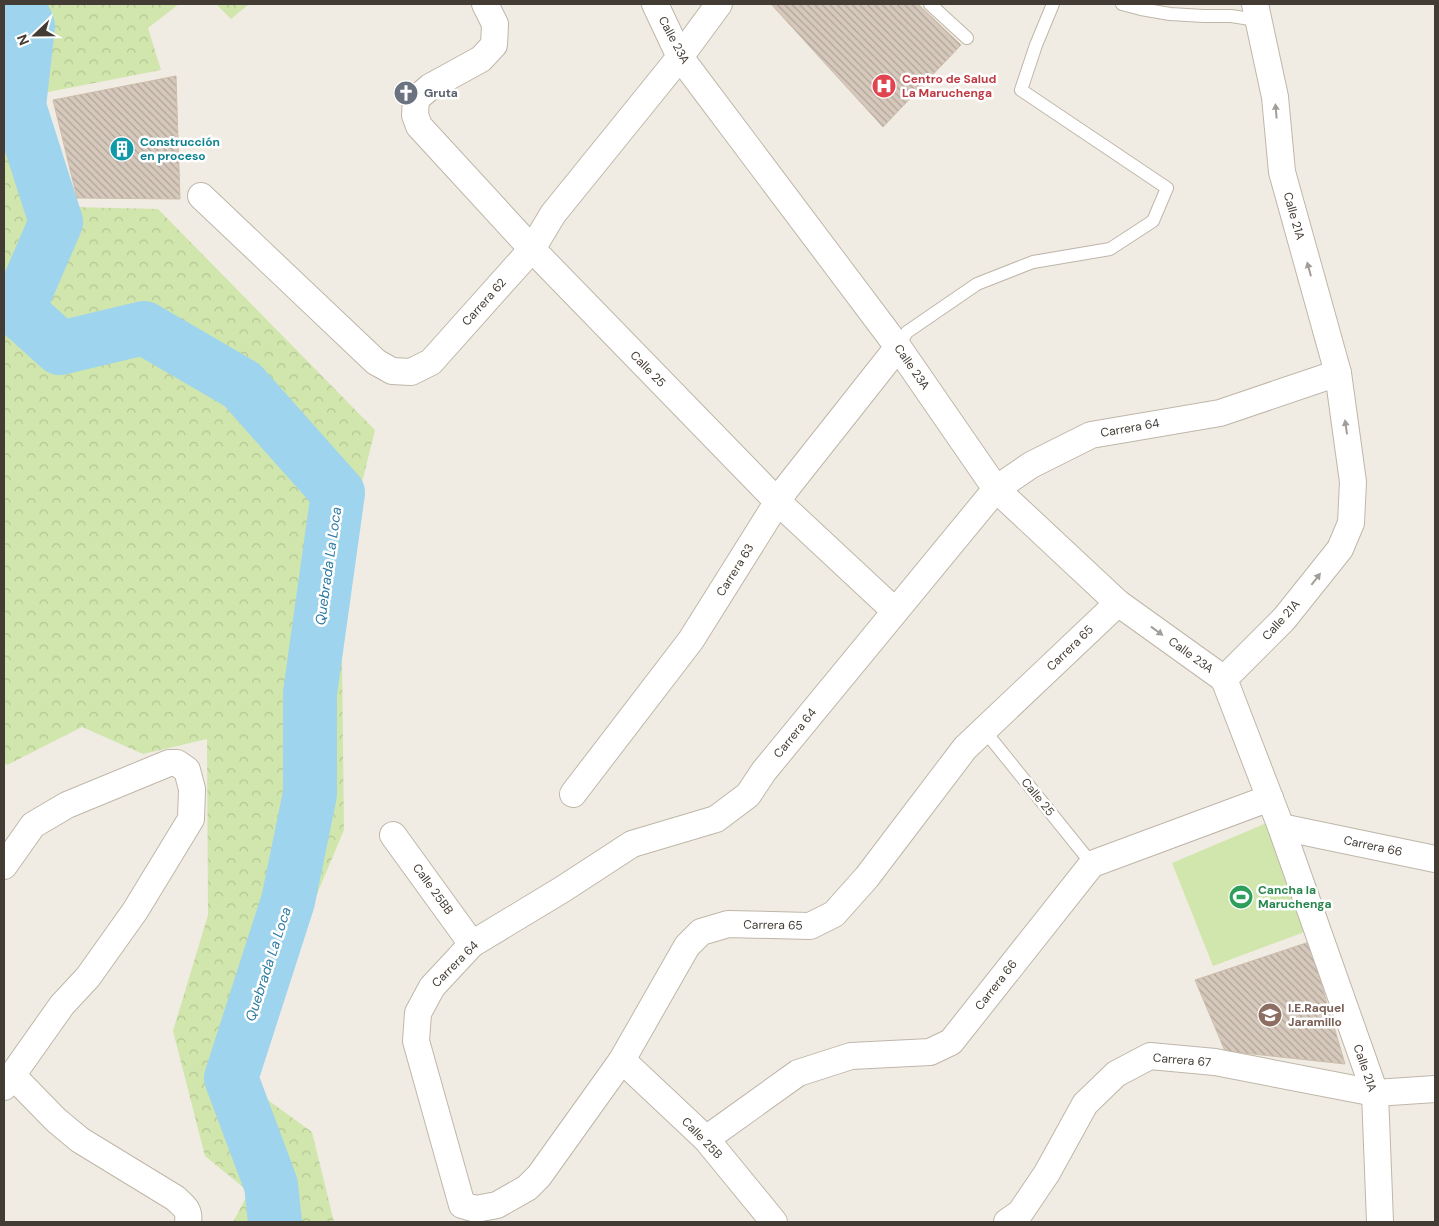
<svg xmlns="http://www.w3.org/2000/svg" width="1439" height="1226" font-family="'DM Sans',sans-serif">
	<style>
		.forest { fill: url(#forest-crowns) }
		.park { fill: #d0e6ac }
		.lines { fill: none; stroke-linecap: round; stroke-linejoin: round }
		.river { stroke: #9fd4ee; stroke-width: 54 }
		.building { fill: url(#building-back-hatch); stroke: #cdbeac }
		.lane-casing { stroke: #bfb6a9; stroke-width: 14 }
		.street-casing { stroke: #bfb6a9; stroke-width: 28 }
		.lane { stroke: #fff; stroke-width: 12 }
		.street { stroke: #fff; stroke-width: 26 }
		.oneway { fill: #a19e9a }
		.labels { text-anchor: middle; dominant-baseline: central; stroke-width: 5; stroke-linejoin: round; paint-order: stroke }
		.street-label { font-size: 12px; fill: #433c34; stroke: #fff }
		.health-label { font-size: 12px; font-weight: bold; fill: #be3a42; stroke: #fff; text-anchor: start }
		.worship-label { font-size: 12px; font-weight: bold; fill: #5b616d; stroke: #fff; text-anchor: start }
		.culture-label { font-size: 12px; font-weight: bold; fill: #0d838f; stroke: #fff; text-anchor: start }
		.leisure-label { font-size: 12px; font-weight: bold; fill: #27864d; stroke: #fff; text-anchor: start }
		.education-label { font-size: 12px; font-weight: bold; fill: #785e54; stroke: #fff; text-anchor: start }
		.water-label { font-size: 14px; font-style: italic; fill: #2e7ca4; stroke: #fff }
	</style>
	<defs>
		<pattern id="forest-crowns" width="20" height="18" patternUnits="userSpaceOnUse" patternTransform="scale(1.25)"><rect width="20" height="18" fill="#d0e6ac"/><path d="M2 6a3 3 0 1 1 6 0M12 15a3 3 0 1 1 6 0" fill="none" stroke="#b4c695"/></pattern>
		<pattern id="building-back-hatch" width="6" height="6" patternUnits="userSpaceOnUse" patternTransform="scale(1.25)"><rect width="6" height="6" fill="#d6c9bc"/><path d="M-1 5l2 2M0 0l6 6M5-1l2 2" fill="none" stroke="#afa49a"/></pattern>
	</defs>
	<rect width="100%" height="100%" fill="#f1ece3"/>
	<g class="forest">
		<path d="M4 4H179L148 28 161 70 43 93 70 207 158 209 375 430 341 567 344 830 239 1079 312 1132 334 1222H233L249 1192 205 1156 173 1031 208 915 207 739 143 754 82 727 7 765 4 763Z"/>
		<path d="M216 4H249L231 19Z"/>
	</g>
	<path class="park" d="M1269 822 1310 930 1213 966 1172 863Z"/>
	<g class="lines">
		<path class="river" d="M18 4 28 26 19 106 56 222 18 310 60 348 144 328 242 385 338 493 310 693V794L288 901 231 1078 271 1185 275 1222"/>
	</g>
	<g class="building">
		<path d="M771 4H918L961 45 883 127Z"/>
		<path d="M176 76 180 199 77 198 53 100Z"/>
		<path d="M1309 942 1345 1064 1225 1051 1195 980Z"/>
	</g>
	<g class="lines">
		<defs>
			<g id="lane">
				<path d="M930 4 967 38"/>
				<path d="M1122 4 1141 9 1170 14 1204 16H1231L1257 20"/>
				<path d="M898 347 907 332 977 284 1033 262 1110 249 1153 221 1167 188 1021 90 1036 45 1053 4"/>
				<path d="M984 730 1092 864"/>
			</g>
			<g id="street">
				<path d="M485 4 495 24 494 45 481 59 430 87 416 99 415 115 419 126 532 249 777 501 895 611"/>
				<path d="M655 4 680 57 898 347 996 489 1118 603 1224 679"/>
				<path d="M201 196 376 362 392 371 411 372 431 362 532 249 553 214 680 57 719 4"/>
				<path d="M1118 603 965 748 867 877 834 914 810 926 728 924 701 932 687 946 622 1060 539 1176 527 1188 497 1205 476 1209 462 1205 416 1041 418 1013 432 987 472 944 563 889 632 844 716 819 748 795 764 771 996 489 1031 465 1091 435 1220 413 1338 373"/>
				<path d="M1224 679 1284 619 1340 549 1351 523 1353 482 1338 373 1282 172 1275 97 1255 4"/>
				<path d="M1224 679 1281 827 1375 1093 1380 1222"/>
				<path d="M573 794 691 640 785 490 898 347"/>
				<path d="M1281 827 1435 859"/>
				<path d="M393 835 472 944"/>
				<path d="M4 866 33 825 67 805 169 763H177L187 770 192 789 191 819 135 911 88 977 62 1005 4 1087"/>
				<path d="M622 1060 706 1139 774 1222"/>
				<path d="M13 1076 56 1120 80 1140 175 1198C184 1206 190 1210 188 1222"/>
				<path d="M706 1139 798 1073 851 1056 930 1052 951 1042 1092 864 1270 798"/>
				<path d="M1007 1222 1020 1213 1047 1173 1085 1104 1116 1074 1150 1056 1215 1062 1375 1093 1435 1089"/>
			</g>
		</defs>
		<use href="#lane" class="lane-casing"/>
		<use href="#street" class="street-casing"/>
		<use href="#lane" class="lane"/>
		<use href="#street" class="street"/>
	</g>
	<defs><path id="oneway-solid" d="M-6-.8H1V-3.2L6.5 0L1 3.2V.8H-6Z" transform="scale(1.25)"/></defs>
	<g class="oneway">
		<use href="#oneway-solid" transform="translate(1276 111) rotate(-95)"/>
		<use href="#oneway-solid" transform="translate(1309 269) rotate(-105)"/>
		<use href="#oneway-solid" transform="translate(1346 427) rotate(-98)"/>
		<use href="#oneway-solid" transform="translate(1316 579) rotate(-52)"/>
		<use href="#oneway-solid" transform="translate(1157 631) rotate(36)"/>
	</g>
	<defs>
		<symbol id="hospital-disc" viewBox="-11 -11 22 22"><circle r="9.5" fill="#e0444e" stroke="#fff"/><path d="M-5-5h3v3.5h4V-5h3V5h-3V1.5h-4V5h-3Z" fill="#fff"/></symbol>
		<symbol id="church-disc" viewBox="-11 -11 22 22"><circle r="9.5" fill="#6b7280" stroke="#fff"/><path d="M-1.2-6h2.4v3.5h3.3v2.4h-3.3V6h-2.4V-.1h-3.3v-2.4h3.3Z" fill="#fff"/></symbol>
		<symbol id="building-disc" viewBox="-11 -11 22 22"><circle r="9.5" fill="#0f9aa8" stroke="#fff"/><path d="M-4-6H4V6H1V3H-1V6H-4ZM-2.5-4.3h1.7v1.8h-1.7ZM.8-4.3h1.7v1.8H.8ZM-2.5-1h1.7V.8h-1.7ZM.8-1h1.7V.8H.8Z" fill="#fff"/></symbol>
		<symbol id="stadium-disc" viewBox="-11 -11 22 22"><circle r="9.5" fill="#2e9e5b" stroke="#fff"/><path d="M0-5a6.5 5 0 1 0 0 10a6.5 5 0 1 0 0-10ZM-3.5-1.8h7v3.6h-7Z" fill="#fff"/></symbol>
		<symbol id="school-disc" viewBox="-11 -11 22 22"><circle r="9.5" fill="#8d6e63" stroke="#fff"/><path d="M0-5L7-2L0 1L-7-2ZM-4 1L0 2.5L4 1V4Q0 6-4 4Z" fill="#fff"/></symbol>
	</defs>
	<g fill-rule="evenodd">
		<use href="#hospital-disc" x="870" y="72" width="28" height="28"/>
		<use href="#church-disc" x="392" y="79" width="28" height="28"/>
		<use href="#building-disc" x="108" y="135" width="28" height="28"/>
		<use href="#stadium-disc" x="1227" y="883" width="28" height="28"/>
		<use href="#school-disc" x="1256" y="1001" width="28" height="28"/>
	</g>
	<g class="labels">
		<g class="street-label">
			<text transform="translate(674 40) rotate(62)">Calle 23A</text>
			<text transform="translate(1294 216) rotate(74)">Calle 21A</text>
			<text transform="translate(484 302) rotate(-48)">Carrera 62</text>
			<text transform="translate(912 367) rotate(55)">Calle 23A</text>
			<text transform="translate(648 369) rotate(46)">Calle 25</text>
			<text transform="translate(1130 428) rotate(-10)">Carrera 64</text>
			<text transform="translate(735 570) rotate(-58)">Carrera 63</text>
			<text transform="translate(1281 620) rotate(-48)">Calle 21A</text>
			<text transform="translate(1070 648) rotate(-44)">Carrera 65</text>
			<text transform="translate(1191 655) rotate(36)">Calle 23A</text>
			<text transform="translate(795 733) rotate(-51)">Carrera 64</text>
			<text transform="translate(1038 797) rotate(51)">Calle 25</text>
			<text transform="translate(1373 846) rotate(12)">Carrera 66</text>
			<text transform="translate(433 889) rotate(54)">Calle 25BB</text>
			<text transform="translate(773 925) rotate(1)">Carrera 65</text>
			<text transform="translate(455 964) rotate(-45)">Carrera 64</text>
			<text transform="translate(996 985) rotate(-52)">Carrera 66</text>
			<text transform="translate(1182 1060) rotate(5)">Carrera 67</text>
			<text transform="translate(1365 1068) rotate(71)">Calle 21A</text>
			<text transform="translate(702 1138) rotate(46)">Calle 25B</text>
		</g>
		<g class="health-label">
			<text x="902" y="79">Centro de Salud<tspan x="902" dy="14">La Maruchenga</tspan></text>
		</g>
		<g class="worship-label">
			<text x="424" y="93">Gruta</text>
		</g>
		<g class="culture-label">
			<text x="140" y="142">Construcción<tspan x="140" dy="14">en proceso</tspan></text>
		</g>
		<g class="leisure-label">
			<text x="1258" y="890">Cancha la<tspan x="1258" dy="14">Maruchenga</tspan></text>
		</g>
		<g class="education-label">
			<text x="1288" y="1008">I.E.Raquel<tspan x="1288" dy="14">Jaramillo</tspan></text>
		</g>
		<g class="water-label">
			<text transform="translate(328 566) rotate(-82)">Quebrada La Loca</text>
			<text transform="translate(268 964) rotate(-72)">Quebrada La Loca</text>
		</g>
	</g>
	<rect width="1439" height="1226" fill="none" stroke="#433c34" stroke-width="10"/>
	<g transform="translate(35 35) rotate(248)" stroke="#ffffff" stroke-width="4" paint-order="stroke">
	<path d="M0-4L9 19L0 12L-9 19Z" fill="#433c34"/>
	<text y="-8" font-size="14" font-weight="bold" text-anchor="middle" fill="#433c34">N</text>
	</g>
</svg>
